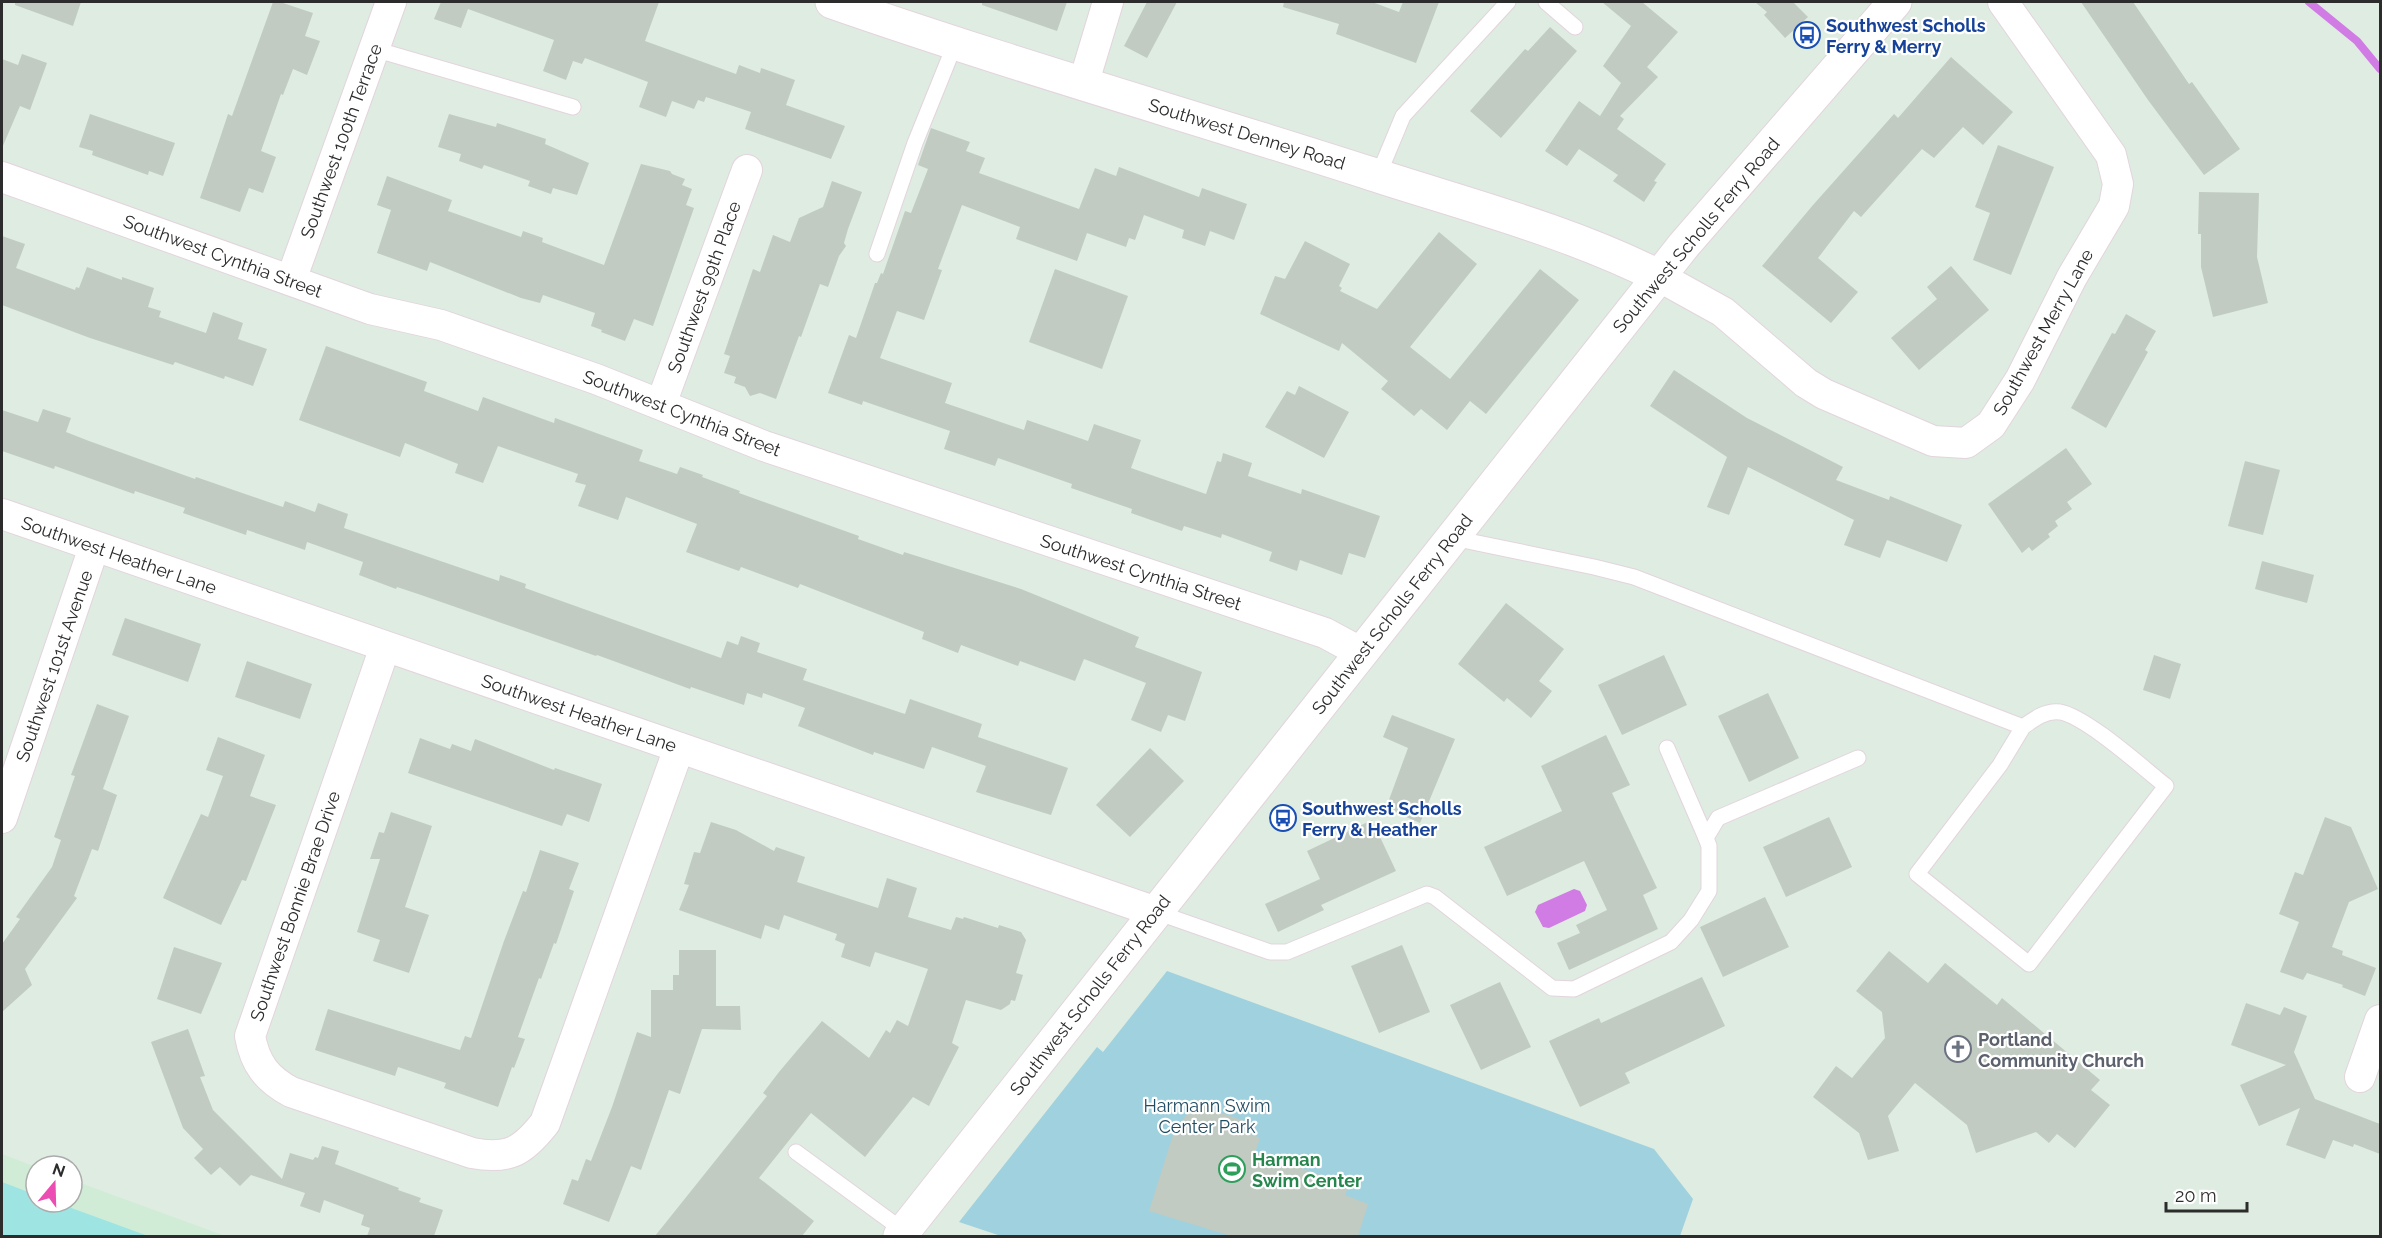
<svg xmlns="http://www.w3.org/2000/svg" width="2382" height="1238" font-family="Raleway,sans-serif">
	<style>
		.education { fill: #d0ecd6 }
		.green { fill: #a0d1de }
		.pitch { fill: #9de4e2 }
		.water { fill: #d17be5 }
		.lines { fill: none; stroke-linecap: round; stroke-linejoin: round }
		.stream { stroke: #d17be5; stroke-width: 8 }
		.building { fill: #c1cbc2 }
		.lane-casing { stroke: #e3d4de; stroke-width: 17 }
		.street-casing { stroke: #e3d4de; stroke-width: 32 }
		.secondary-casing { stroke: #e3d4de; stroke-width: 35 }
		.lane { stroke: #fff; stroke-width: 15 }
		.street { stroke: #fff; stroke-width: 30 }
		.secondary { stroke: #fff; stroke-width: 33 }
		.labels { text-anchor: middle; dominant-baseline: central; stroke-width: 4.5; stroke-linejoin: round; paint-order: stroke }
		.transit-label { font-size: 18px; font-weight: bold; fill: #164399; stroke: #fff; text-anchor: start }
		.street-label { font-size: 18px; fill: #2c2c2c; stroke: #fff }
		.worship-label { font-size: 18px; font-weight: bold; fill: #5b616d; stroke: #fff; text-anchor: start }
		.park-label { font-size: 18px; fill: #204d64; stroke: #fff }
		.leisure-label { font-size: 18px; font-weight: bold; fill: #27864d; stroke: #fff; text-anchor: start }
	</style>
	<rect width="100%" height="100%" fill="#dfece1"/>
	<path class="education" d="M2 1154 36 1167V1202H72V1180L225 1236H2Z"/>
	<path class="green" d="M1167 971 1654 1149 1693 1199 1680 1236H1001L959 1222 1097 1047 1103 1052Z"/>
	<path class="pitch" d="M2 1182 36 1195V1202H55L148 1236H2Z"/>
	<path class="water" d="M1574 889 1580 891 1587 905 1585 911 1549 928 1543 927 1535 912 1538 905Z"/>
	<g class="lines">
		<path class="stream" d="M2309 2 2357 41 2380 69"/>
	</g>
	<g class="building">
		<path d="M15 2H81L73 26 15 5Z"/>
		<path d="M273 2H280L313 13 305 36 320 41 307 75 293 69 283 95 281 94 261 151 276 157 263 193 249 188 240 212 200 198 228 114 232 116Z"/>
		<path d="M441 2H659L645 41 736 74 739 65 760 73 761 68 795 80 786 105 845 126 831 159 745 129 751 112 706 97 704 102 698 100 694 109 672 101 666 117 639 107 648 82 585 58 582 64 573 61 566 80 543 71 554 40 468 9 461 28 434 19Z"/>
		<path d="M982 2H1067L1057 31 982 5Z"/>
		<path d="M1147 2H1177L1147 58 1124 46Z"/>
		<path d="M1284 2H1372L1399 12 1403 2H1439L1416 63 1336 34 1339 24 1283 7Z"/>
		<path d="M1602 2H1642L1678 32 1647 67 1658 77 1620 116 1624 119 1617 129 1666 164 1654 181 1657 182 1644 202 1613 181 1618 175 1579 149 1567 166 1545 151 1579 101 1600 116 1621 83 1603 66 1631 26Z"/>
		<path d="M1755 2H1793L1808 17 1785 38 1764 15 1767 12Z"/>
		<path d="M2081 2H2133L2189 84 2192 82 2240 149 2204 175 2148 100Z"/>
		<path d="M1550 27 1577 51 1501 138 1470 111 1525 49 1528 51Z"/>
		<path d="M22 54 47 63 30 110 20 106 2 148V59L18 65Z"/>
		<path d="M1951 57 2013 112 1983 145 1963 127 1934 158 1922 149 1861 217 1854 211 1818 258 1858 292 1831 323 1762 266 1813 205 1894 114 1898 118Z"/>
		<path d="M90 114 175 143 163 176 149 171 148 175 92 155 93 151 79 147Z"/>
		<path d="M449 114 496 127 497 123 546 139 545 144 589 163 577 195 553 188 551 194 528 186 530 181 484 165 482 169 459 161 461 154 438 147Z"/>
		<path d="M931 128 970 142 966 151 985 158 979 173 1079 209 1095 168 1116 176 1119 167 1199 197 1202 188 1247 204 1234 240 1210 231 1205 246 1182 238 1184 230 1144 215 1135 240 1129 238 1126 247 1087 233 1077 261 1016 239 1020 227 962 205 938 269 942 270 924 320 897 311 880 358 952 383 945 403 1024 430 1027 420 1088 441 1094 424 1141 440 1131 468 1206 494 1217 461 1221 462 1223 453 1252 463 1248 476 1301 494 1302 489 1380 516 1365 558 1349 553 1342 575 1300 560 1297 571 1269 561 1272 552 1222 534 1221 538 1184 526 1182 531 1131 513 1132 509 1071 488 1072 484 998 458 995 466 944 449 950 431 863 401 862 405 828 393 849 335 856 338 875 283H877L881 273 883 274 905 211 911 213 928 169 918 165Z"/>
		<path d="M1998 145 2054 167 2011 275 1973 260 1990 213 1975 207Z"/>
		<path d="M641 164 670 171 672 174 685 179 682 185 692 189 686 205 694 208 653 326 634 319 625 341 601 332 602 330 591 326 595 313 543 295 540 303 521 298 430 262 427 271 377 253 391 210 377 205 387 176 452 200 448 211 521 237 523 231 543 238 542 242 604 265Z"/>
		<path d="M832 181 862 192 848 229 844 243 846 246 839 256 828 287 820 284 801 337 799 336 776 399 760 393 750 396 745 387 734 383 736 377 724 373 730 356 724 354 753 269 760 272 773 235 790 242 799 218 823 207Z"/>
		<path d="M2199 192 2259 193 2257 257 2268 303 2213 317 2201 267V234H2198Z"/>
		<path d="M1439 232 1477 264 1410 347 1450 379 1540 269 1579 300 1486 414 1470 401 1447 430 1421 409 1414 416 1381 389 1388 381 1342 343 1339 351 1260 314 1275 276 1285 279 1305 241 1350 264 1339 286 1342 288 1340 291 1377 309Z"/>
		<path d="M2 236 25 244 16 268 75 290 76 287 79 288 87 267 122 280V277L154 288 148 307 161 311 159 317 206 333 213 312 243 323 238 339 267 349 253 386 225 376 224 379 175 362 173 365 90 338 2 305Z"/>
		<path d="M1951 266 1989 310 1919 370 1891 338 1937 299 1927 287Z"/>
		<path d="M1055 269 1128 296 1102 369 1029 342Z"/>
		<path d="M2126 314 2156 331 2145 350 2148 352 2106 428 2071 408 2112 333 2115 334Z"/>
		<path d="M326 346 427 382 424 391 478 411 483 397 554 423 555 418 643 450 639 461 677 474 680 467 703 475 702 477 740 491 739 493 859 536 858 539 903 555 904 552 1021 589 1139 637 1135 647 1202 672 1185 721 1168 715 1161 732 1131 720 1146 683 1084 659 1075 681 1020 661 1018 666 961 645 958 653 922 639 924 632 800 584 798 588 741 567 739 571 686 552 697 524 626 497 618 520 578 506 586 485 575 482 578 474 498 446 483 483 455 473 458 464 405 443 400 457 299 420Z"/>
		<path d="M1674 370 1747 418 1843 467 1836 480 1889 500 1890 496 1962 525 1947 562 1887 540 1880 558 1844 545 1854 520 1748 467 1729 515 1707 507 1727 457 1650 406Z"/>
		<path d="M1299 386 1349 412 1324 458 1265 427 1287 391 1295 395Z"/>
		<path d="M43 409 71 418 66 432 89 441 195 479 196 477 283 507 285 501 315 512 318 503 348 514 344 528 499 581 500 575 526 584 525 588 721 658 727 641 738 645 741 636 760 643 757 652 807 669 803 680 905 714 910 699 982 724 978 737 1068 768 1051 815 976 792 986 766 932 747 924 769 874 752 873 755 798 726 805 708 763 693 762 698 747 693 744 705 691 687 690 689 597 655 596 656 421 595 397 587 396 589 359 575 363 562 307 542 305 550 247 530 246 535 183 513 185 508 135 491 134 494 55 466 54 469 2 451V410L38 422Z"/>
		<path d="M2066 448 2092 484 2067 502 2072 509 2055 521 2058 526 2048 534 2050 537 2032 551 2029 547 2022 553 1988 504Z"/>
		<path d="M2245 461 2280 470 2263 535 2228 526Z"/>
		<path d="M2262 561 2314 575 2307 603 2255 589Z"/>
		<path d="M1506 603 1564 649 1539 681 1552 691 1531 718 1507 698 1504 702 1458 664Z"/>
		<path d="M125 618 201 644 188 682 112 655Z"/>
		<path d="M1664 655 1687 705 1622 735 1598 685Z"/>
		<path d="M2154 655 2181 664 2170 699 2143 690Z"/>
		<path d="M247 661 312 684 300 719 235 697Z"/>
		<path d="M1768 693 1799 758 1749 782 1718 716Z"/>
		<path d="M97 704 129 716 103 789 117 795 98 851 92 849 74 896 77 898 25 969 32 985 2 1012V944L20 919 16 917 52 867 61 840 54 837 75 776 71 775Z"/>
		<path d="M1392 715 1455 739 1420 823 1386 808 1408 748 1383 737Z"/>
		<path d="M1606 735 1630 785 1612 793 1657 888 1643 895 1658 929 1569 970 1557 943 1580 933 1576 925 1607 910 1584 861 1507 896 1484 847 1562 811 1541 766Z"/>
		<path d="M218 737 265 755 250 796 276 805 246 881 242 880 221 925 163 898 201 814 208 817 223 776 206 770Z"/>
		<path d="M420 738 450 749 452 744 471 751 475 739 554 770 555 768 602 784 589 822 567 814 562 826 408 773Z"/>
		<path d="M1150 748 1184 781 1130 837 1096 805Z"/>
		<path d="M391 812 432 826 405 907 429 915 409 973 373 961 380 940 357 932 380 859H370L379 832 384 833Z"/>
		<path d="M1829 817 1852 867 1786 897 1763 847Z"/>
		<path d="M2325 817 2351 827 2378 889 2349 902 2332 947 2343 951 2342 955 2376 968 2365 996 2342 987 2343 985 2307 973 2303 980 2280 972 2299 922 2279 914 2295 872 2303 875Z"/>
		<path d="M1372 820 1396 871 1321 905 1324 910 1278 932 1265 904 1320 879 1307 851Z"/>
		<path d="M711 822 736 830 774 851 776 847 805 857 797 882 878 908 887 878 917 888 908 917 951 930 956 917 963 919 964 917 998 928 999 925 1021 932 1026 940 1016 973 1023 975 1015 1001 1011 1000 1010 1004 1001 1010 966 1000 952 1043 959 1047 929 1106 913 1097 865 1157 811 1113 759 1178 814 1221 802 1236H655L767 1096 763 1093 779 1072 822 1021 869 1058 886 1030 890 1033 897 1020 908 1026 928 969 875 952 870 967 841 957 845 944 835 940 837 934 784 915 779 930 765 925 761 939 679 910 689 885 684 884 694 852 700 853Z"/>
		<path d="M540 850 579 863 569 889 574 891 556 944 554 943 541 979 539 978 518 1037 525 1039 514 1068 512 1067 498 1107 444 1088 446 1083 398 1067 395 1076 315 1050 328 1009 460 1050 465 1036 471 1038 504 941 523 891 526 892Z"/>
		<path d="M1765 897 1789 947 1723 977 1700 927Z"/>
		<path d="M1402 945 1430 1012 1379 1033 1351 966Z"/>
		<path d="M174 947 222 963 201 1014 157 999Z"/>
		<path d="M679 950H716V1006H740L741 1030 702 1029 680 1094 669 1090 641 1170 631 1166 609 1222 563 1204 572 1179 578 1181 586 1159 591 1161 612 1107 637 1032 651 1037V990H673V975H679Z"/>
		<path d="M1889 951 1928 983 1945 963 1997 1005 2002 998 2100 1080 2091 1090 2110 1105 2075 1148 2057 1134 2049 1143 2036 1132 1976 1153 1967 1125 1915 1083 1888 1116 1899 1151 1868 1160 1859 1133 1813 1097 1836 1066 1852 1078 1885 1038 1882 1012 1856 991Z"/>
		<path d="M1702 977 1725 1026 1625 1073 1630 1083 1580 1107 1549 1041 1599 1018 1601 1023Z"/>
		<path d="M1500 982 1531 1047 1481 1070 1450 1005Z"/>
		<path d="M2246 1003 2280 1015 2284 1007 2307 1016 2294 1052 2315 1099 2380 1124V1154L2354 1144 2353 1147 2333 1140 2325 1159 2286 1145 2300 1108 2259 1126 2240 1085 2286 1065 2231 1045Z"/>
		<path d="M188 1029 205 1076 200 1077 213 1110 282 1179 290 1153 313 1160 315 1157 318 1158 322 1146 339 1151 335 1164 399 1188 398 1190 421 1198 419 1202 443 1210 434 1236H367L370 1228 361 1225 364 1215 324 1200 320 1213 300 1206 305 1193 251 1175 240 1186 220 1167 211 1175 194 1158 203 1149 183 1128 151 1042Z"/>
		<path d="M1197 1099 1216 1111 1244 1121 1240 1130 1260 1138 1255 1152 1349 1185 1345 1195 1368 1204 1358 1236H1231L1149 1211 1173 1135Z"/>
	</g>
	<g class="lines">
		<defs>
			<g id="lane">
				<path d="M1546 2 1575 27"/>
				<path d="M374 49 573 107"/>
				<path d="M1378 176 1403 116 1508 2"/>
				<path d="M877 254 915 143 955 44"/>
				<path d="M1453 538 1594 567 1634 577 2023 727 2000 765 1917 874 2029 964 2166 786C2143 768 2087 717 2060 712 2046 710 2034 719 2023 727"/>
				<path d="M1667 748 1706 838"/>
				<path d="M1156 912 1270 952H1287L1427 894 1435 897 1552 988 1574 989 1671 942 1691 920 1709 891V846L1706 838 1718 818 1858 758"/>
				<path d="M796 1152 904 1231"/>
			</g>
			<g id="street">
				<path d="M1083 85 1108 2"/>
				<path d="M2 177 370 309 441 325 596 379 764 446 1325 633 1362 653"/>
				<path d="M1658 276 1723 312 1806 383 1824 394 1933 441 1966 443 1991 425 2020 380 2072 277 2114 206 2118 184 2111 155 2003 2"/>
				<path d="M291 280 391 2"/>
				<path d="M661 404 747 170"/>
				<path d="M2 514 1156 912"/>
				<path d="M385 647 250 1036C255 1064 267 1079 291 1092L472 1153C509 1160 523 1151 545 1123L679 748"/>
				<path d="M2 818 94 547"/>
				<path d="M2360 1077 2380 1020"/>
			</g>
			<g id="secondary">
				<path d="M832 2C1010 64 1192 116 1372 174 1468 205 1568 231 1658 276"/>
				<path d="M900 1236 1684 245 1895 2"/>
			</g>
		</defs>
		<use href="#lane" class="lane-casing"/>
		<use href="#street" class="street-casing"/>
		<use href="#secondary" class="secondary-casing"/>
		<use href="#lane" class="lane"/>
		<use href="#street" class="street"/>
		<use href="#secondary" class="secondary"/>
	</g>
	<defs>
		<symbol id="bus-ring" viewBox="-11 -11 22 22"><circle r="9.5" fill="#fff" stroke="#1a4fb4" stroke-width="1.5"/><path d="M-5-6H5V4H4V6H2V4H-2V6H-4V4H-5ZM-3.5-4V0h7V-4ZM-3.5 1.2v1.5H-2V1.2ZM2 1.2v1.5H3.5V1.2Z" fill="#1a4fb4"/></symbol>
		<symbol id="church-ring" viewBox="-11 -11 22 22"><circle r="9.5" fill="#fff" stroke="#6b7280" stroke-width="1.5"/><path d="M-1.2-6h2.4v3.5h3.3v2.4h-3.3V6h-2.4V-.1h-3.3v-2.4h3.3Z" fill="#6b7280"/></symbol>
		<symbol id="stadium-ring" viewBox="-11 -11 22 22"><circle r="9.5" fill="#fff" stroke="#2e9e5b" stroke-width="1.5"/><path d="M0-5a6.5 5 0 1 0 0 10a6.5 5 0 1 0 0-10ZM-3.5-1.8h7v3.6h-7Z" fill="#2e9e5b"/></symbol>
	</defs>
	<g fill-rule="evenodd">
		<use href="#bus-ring" x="1792" y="20" width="30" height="30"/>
		<use href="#bus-ring" x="1268" y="803" width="30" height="30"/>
		<use href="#church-ring" x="1943" y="1034" width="30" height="30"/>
		<use href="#stadium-ring" x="1217" y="1154" width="30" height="30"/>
	</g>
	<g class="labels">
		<g class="transit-label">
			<text x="1826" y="25">Southwest Scholls<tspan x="1826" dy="21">Ferry &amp; Merry</tspan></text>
			<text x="1302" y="808">Southwest Scholls<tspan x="1302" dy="21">Ferry &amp; Heather</tspan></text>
		</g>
		<g class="street-label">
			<text transform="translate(1247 134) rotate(17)">Southwest Denney Road</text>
			<text transform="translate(341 141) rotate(-70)">Southwest 100th Terrace</text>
			<text transform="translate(1696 235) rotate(-50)">Southwest Scholls Ferry Road</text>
			<text transform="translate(223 256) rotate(20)">Southwest Cynthia Street</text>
			<text transform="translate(704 287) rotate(-70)">Southwest 99th Place</text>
			<text transform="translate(2043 332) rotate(-61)">Southwest Merry Lane</text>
			<text transform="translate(682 413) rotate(21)">Southwest Cynthia Street</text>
			<text transform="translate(119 555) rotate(19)">Southwest Heather Lane</text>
			<text transform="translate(1141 572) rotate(18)">Southwest Cynthia Street</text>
			<text transform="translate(1392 614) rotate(-52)">Southwest Scholls Ferry Road</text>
			<text transform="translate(54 666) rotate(-71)">Southwest 101st Avenue</text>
			<text transform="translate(579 713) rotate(19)">Southwest Heather Lane</text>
			<text transform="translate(295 906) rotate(-71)">Southwest Bonnie Brae Drive</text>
			<text transform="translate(1090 995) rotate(-52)">Southwest Scholls Ferry Road</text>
		</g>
		<g class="worship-label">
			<text x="1978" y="1039">Portland<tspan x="1978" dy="21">Community Church</tspan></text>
		</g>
		<g class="park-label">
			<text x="1207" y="1105">Harmann Swim<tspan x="1207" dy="21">Center Park</tspan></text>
		</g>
		<g class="leisure-label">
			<text x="1252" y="1159">Harman<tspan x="1252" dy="21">Swim Center</tspan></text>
		</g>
	</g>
	<rect width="2382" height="1238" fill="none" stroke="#2c2c2c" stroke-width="6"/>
	<g transform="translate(54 1184) rotate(19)"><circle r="28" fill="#ffffff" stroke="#ababab" stroke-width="1.5"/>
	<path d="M0-4.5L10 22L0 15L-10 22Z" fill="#ec4db3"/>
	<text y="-9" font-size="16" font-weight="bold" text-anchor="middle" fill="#2c2c2c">N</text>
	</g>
	<path d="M2166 1202v9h81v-9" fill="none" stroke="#2c2c2c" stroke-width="3"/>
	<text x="2175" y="1202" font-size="18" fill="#2c2c2c" stroke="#ffffff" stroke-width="4.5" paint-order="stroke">20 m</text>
</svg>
